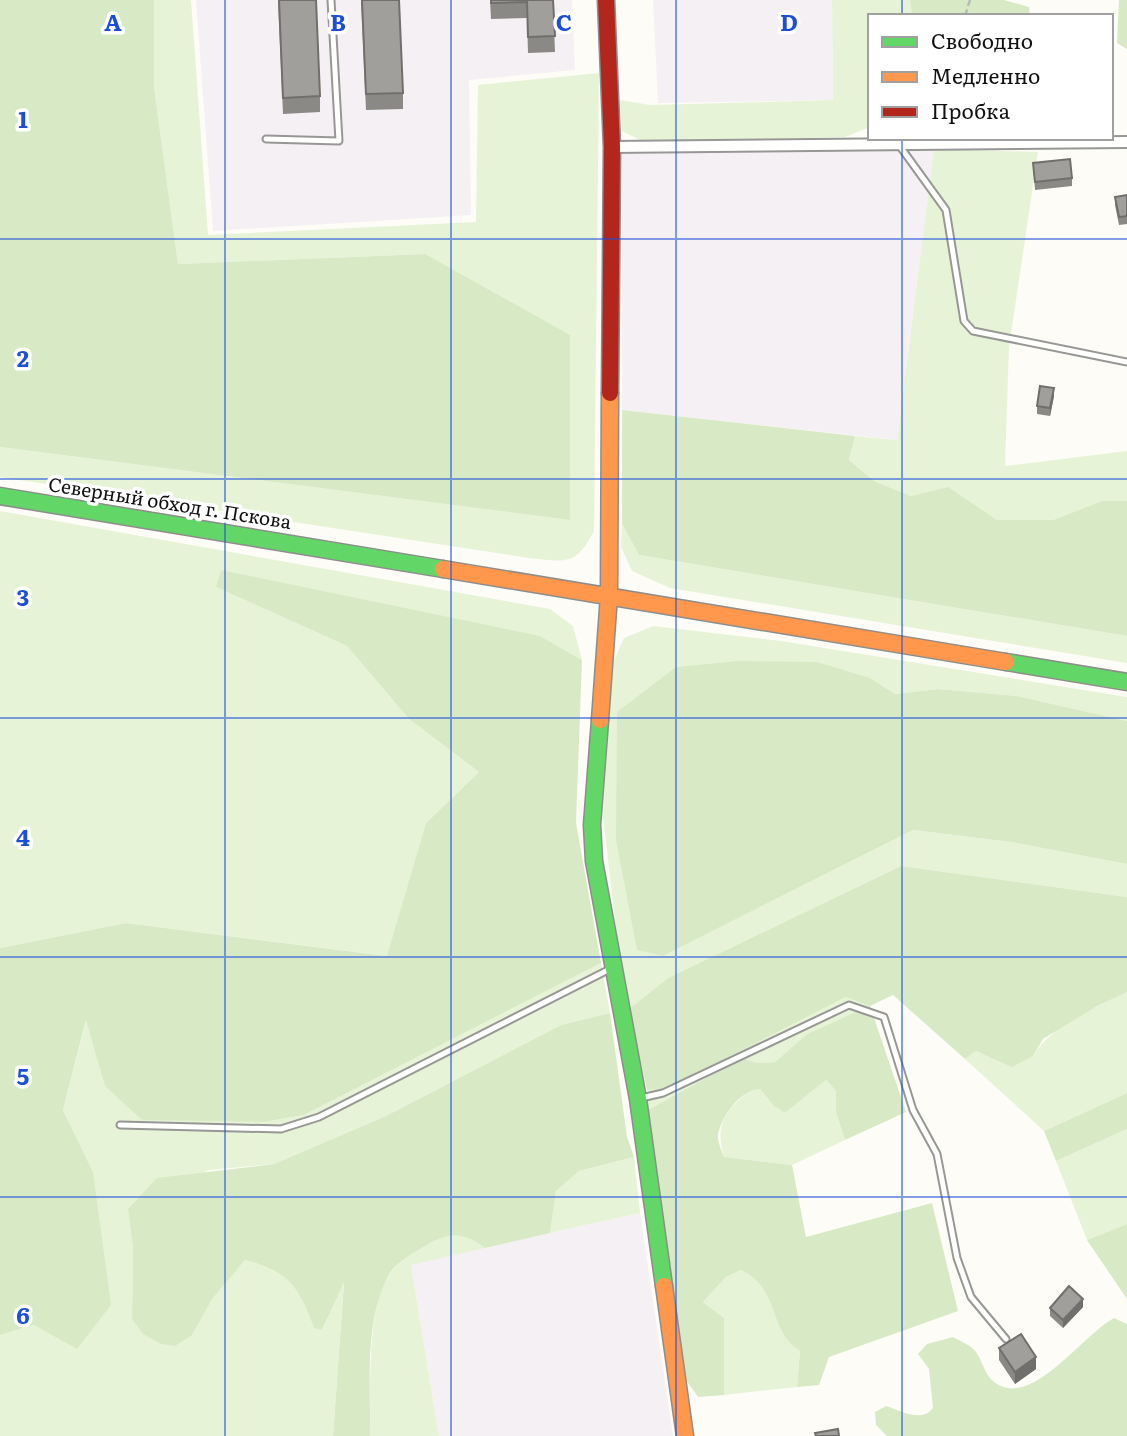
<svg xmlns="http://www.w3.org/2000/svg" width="1127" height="1436" font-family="Literata,serif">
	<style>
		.industrial { fill: #f5f0f3 }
		.green { fill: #e7f3d7 }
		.forest { fill: #d8eac5 }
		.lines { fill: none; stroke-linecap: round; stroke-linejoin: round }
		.lane-casing { stroke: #979795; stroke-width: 9 }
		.street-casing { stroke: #979795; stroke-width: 14 }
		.fast-casing { stroke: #8e8d8b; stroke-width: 19 }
		.slow-casing { stroke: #8e8d8b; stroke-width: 19 }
		.jam-casing { stroke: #8e8d8b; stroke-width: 19 }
		.path { stroke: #b9b9b8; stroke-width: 2.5; stroke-dasharray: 7 3.5; stroke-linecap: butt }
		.lane { stroke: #fffffe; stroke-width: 5 }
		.street { stroke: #fffffe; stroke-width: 10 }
		.fast { stroke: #63d668; stroke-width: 16 }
		.slow { stroke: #ff974d; stroke-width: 16 }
		.jam { stroke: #b3261e; stroke-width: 16 }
		.wall { fill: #8a8986 }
		.shaded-wall { fill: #716f6d }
		.building { fill: #a19f9c; stroke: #716f6d; stroke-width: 2 }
		.grid { fill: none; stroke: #1d4ed8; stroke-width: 2; stroke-opacity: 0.55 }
		.labels { text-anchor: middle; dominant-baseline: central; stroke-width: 7; stroke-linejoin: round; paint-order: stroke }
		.street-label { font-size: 19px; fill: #111; stroke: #fff }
		.grid-label { font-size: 23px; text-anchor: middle; font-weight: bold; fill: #1d4ed8; stroke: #fff; stroke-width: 7; stroke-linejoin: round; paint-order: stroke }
	</style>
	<rect width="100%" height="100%" fill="#fdfcf7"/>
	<g class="industrial">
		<path d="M196 0H572L575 70 469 80 471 215 213 231Z"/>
		<path d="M653 0H832L833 100 658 103Z"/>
		<path d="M934 149 897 440 622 410V154Z"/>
		<path d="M640 1213 673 1436H439L411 1264Z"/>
	</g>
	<g class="green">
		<path d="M154 0H191L208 235 476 222 478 85 599 73 594 531C576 566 566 562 529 558L0 477V447L570 520 425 254 178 264 154 87Z"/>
		<path d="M832 0H910L912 16H870V127L845 137 644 142 622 131 620 100 650 105 833 100Z"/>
		<path d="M934 149 1038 152 1009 347 1005 466 1127 451V501H1102L1053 520H997L948 488 911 496 874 481 849 460 855 436 897 440Z"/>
		<path d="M0 511 550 609 573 626 582 660 540 636 216 587 347 646 409 719 479 772 426 823 388 956 126 923 0 948Z"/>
		<path d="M622 524 639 555 1127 636V663L670 588 632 571 621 547Z"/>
		<path d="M653 626 781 641 1127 697V721L1017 696 938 689 895 694 870 678 663 956 913 830 1011 842 1127 864V897L901 866 668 978 629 1009 616 930 603 815 612 665 624 638Z"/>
		<path d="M601 963 610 1013 561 1025 386 1116 274 1164 209 1170 128 1209 133 1249 132 1319 192 1335 211 1299 245 1260C289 1271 299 1286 314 1328L323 1329 344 1279 333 1436H0V1335L34 1325 93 1172 63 1110 87 1018 105 1086 264 1122 304 1115Z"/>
		<path d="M1127 992V1093L1044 1131 965 1059 976 1051 990 1057 1033 1056C1052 1025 1094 1007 1127 992Z"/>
		<path d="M846 997 870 1006 807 1034 775 1062 757 1063 742 1058 648 1110 647 1090 666 1089Z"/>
		<path d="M826 1080 836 1091V1112L845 1140 792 1165 724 1157C714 1123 726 1111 751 1089H760L774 1106 785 1113Z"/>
		<path d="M1127 1129V1224L1087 1240 1056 1161Z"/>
		<path d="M634 1157 640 1213 550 1233 556 1191 579 1171Z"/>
		<path d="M444 1235 470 1236 485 1248 411 1265 439 1436H370C371 1397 366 1308 388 1276 401 1258 425 1246 444 1235Z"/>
		<path d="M741 1270C781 1289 767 1331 800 1351L797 1387 724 1395V1318L703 1302 726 1277Z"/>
	</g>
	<g class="forest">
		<path d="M0 0H154V87L178 264 425 254 570 335V520L0 447Z"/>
		<path d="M910 0H1004L1029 7 1030 16H912Z"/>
		<path d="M1119 0H1127V49L1117 43Z"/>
		<path d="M622 410 855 436 849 460 874 481 911 496 948 487 997 520H1053L1102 501H1127V636L639 555 622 524Z"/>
		<path d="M221 570 540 636 582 660 576 823 601 963 304 1115 264 1122 142 1120 105 1086 86 1020 63 1110 93 1172 111 1305 77 1349 34 1325 0 1335V948L126 923 387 956 426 823 479 772 409 719 347 646 216 587Z"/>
		<path d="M739 661 817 662 870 678 895 694 938 689 1017 696 1127 721V864L1011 842 913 830 663 956 637 950 616 840 617 712 676 667Z"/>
		<path d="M901 866 1127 897V992L1097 1006 1043 1039 1033 1056 1012 1067 976 1051 965 1059 893 995 870 1006 906 1112 845 1140 836 1112V1091L826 1080 785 1113 774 1106 760 1089C740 1090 721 1117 718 1135 717 1141 722 1151 724 1157L792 1165 806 1237 932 1203 958 1311 829 1357 819 1385 797 1387 800 1351C767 1331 781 1289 741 1270L726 1277 703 1302 724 1318V1395L698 1397 686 1380 648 1110 742 1058 757 1063 775 1062 807 1034 869 1006 846 997 666 1089 647 1090 629 1009 668 978Z"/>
		<path d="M610 1013 627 1137 634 1157 579 1171 556 1191 550 1233 485 1248C465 1232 448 1232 427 1245 413 1253 392 1265 386 1280 364 1327 371 1386 370 1436H333L344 1282 322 1330 314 1328C299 1287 289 1271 245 1260L212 1299 192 1335 175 1346 161 1344 143 1334 132 1319 133 1249 128 1209 157 1178 274 1164 386 1116 561 1025Z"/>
		<path d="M1127 1093V1129L1056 1161 1044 1131Z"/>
		<path d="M1127 1224V1299L1087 1240Z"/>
		<path d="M1114 1318 1127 1324V1436H887L876 1425 875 1412 886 1406C901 1411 922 1423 933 1408L929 1369 918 1354 927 1344 953 1337C960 1341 971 1345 976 1352 985 1365 984 1378 1001 1386 1036 1402 1083 1335 1114 1318Z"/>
	</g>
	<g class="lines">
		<defs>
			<g id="lane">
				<path d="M266 139 339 141 331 0"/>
				<path d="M899 145 946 210 964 321 973 331 1127 362"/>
				<path d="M641 1098 663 1093 849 1005 884 1017 913 1110 937 1154 957 1258 971 1297 1006 1339"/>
				<path d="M120 1125 281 1129 319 1117 610 969"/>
			</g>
			<path id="street" d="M612 147 1127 142"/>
			<g id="fast">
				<path d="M0 496 443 569"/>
				<path d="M1006 662 1127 682"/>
				<path d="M600 720 592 825 594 861 638 1099 664 1286"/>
			</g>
			<g id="slow">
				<path d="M443 569 1006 662"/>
				<path d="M600 720 609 595 610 393"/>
				<path d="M664 1286 685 1436"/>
			</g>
			<path id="jam" d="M606 0 612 147 610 393"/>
		</defs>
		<use href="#lane" class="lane-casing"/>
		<use href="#street" class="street-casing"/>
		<use href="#fast" class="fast-casing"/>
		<use href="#slow" class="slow-casing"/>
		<use href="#jam" class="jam-casing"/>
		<path class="path" d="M965 16 970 0"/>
		<use href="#lane" class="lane"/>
		<use href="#street" class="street"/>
		<use href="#fast" class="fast"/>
		<use href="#slow" class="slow"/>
		<use href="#jam" class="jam"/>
	</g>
	<g class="wall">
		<path d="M278 0 320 96V112L283 114Z"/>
		<path d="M361 0 403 93V109L366 110Z"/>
		<path d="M490 0H553L555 52 528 53 527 18 491 19Z"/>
		<path d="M1033 163 1072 178V186L1035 190Z"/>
		<path d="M1127 195V224L1119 225 1115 205V197Z"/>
		<path d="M1054 396 1050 416 1037 414V406Z"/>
		<path d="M1083 1307 1063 1328 1050 1316V1308Z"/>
		<path d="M999 1348 1036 1369 1015 1384 999 1360Z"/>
	</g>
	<g class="shaded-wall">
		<path d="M1054 388V396L1050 416V408Z"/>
		<path d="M1083 1299V1307L1063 1328V1320Z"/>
		<path d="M1036 1357V1369L1015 1384V1372Z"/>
	</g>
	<g class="building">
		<path d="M279 0H316L320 96 283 98Z"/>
		<path d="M362 0H399L403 93 366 94Z"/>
		<path d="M491 0H553L555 36 528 37 527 2 491 3Z"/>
		<path d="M1070 159 1072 178 1035 182 1033 163Z"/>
		<path d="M1127 195V216L1119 217 1115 197Z"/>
		<path d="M1040 386 1054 388 1050 408 1037 406Z"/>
		<path d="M1069 1286 1083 1299 1063 1320 1050 1308Z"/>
		<path d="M1021 1334 1036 1357 1015 1372 999 1348Z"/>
		<path d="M838 1429 839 1436H816L815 1433Z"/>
	</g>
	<path class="grid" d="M225 0V1436M451 0V1436M676 0V1436M902 0V16M902 138V1436M0 239H1127M0 479H1127M0 718H1127M0 957H1127M0 1197H1127"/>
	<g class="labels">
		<g class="street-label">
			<text transform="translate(170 502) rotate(9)">Северный обход г. Пскова</text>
		</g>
	</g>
	<g class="grid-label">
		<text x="113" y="31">A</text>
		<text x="338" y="31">B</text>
		<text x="564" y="31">C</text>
		<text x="789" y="31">D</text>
		<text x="23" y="128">1</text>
		<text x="23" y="367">2</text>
		<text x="23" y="606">3</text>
		<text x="23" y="846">4</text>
		<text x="23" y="1085">5</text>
		<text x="23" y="1324">6</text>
	</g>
	<rect x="868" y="14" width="245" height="126" fill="#ffffff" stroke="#a0a0a0" stroke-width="2"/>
	<rect x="882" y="37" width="35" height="10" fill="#63d668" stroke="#a0a0a0" stroke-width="2"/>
	<text x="931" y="49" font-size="21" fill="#111111">Свободно</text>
	<rect x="882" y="72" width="35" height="10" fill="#ff974d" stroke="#a0a0a0" stroke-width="2"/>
	<text x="931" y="84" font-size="21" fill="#111111">Медленно</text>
	<rect x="882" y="107" width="35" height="10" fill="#b3261e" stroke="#a0a0a0" stroke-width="2"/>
	<text x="931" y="119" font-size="21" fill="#111111">Пробка</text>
</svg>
